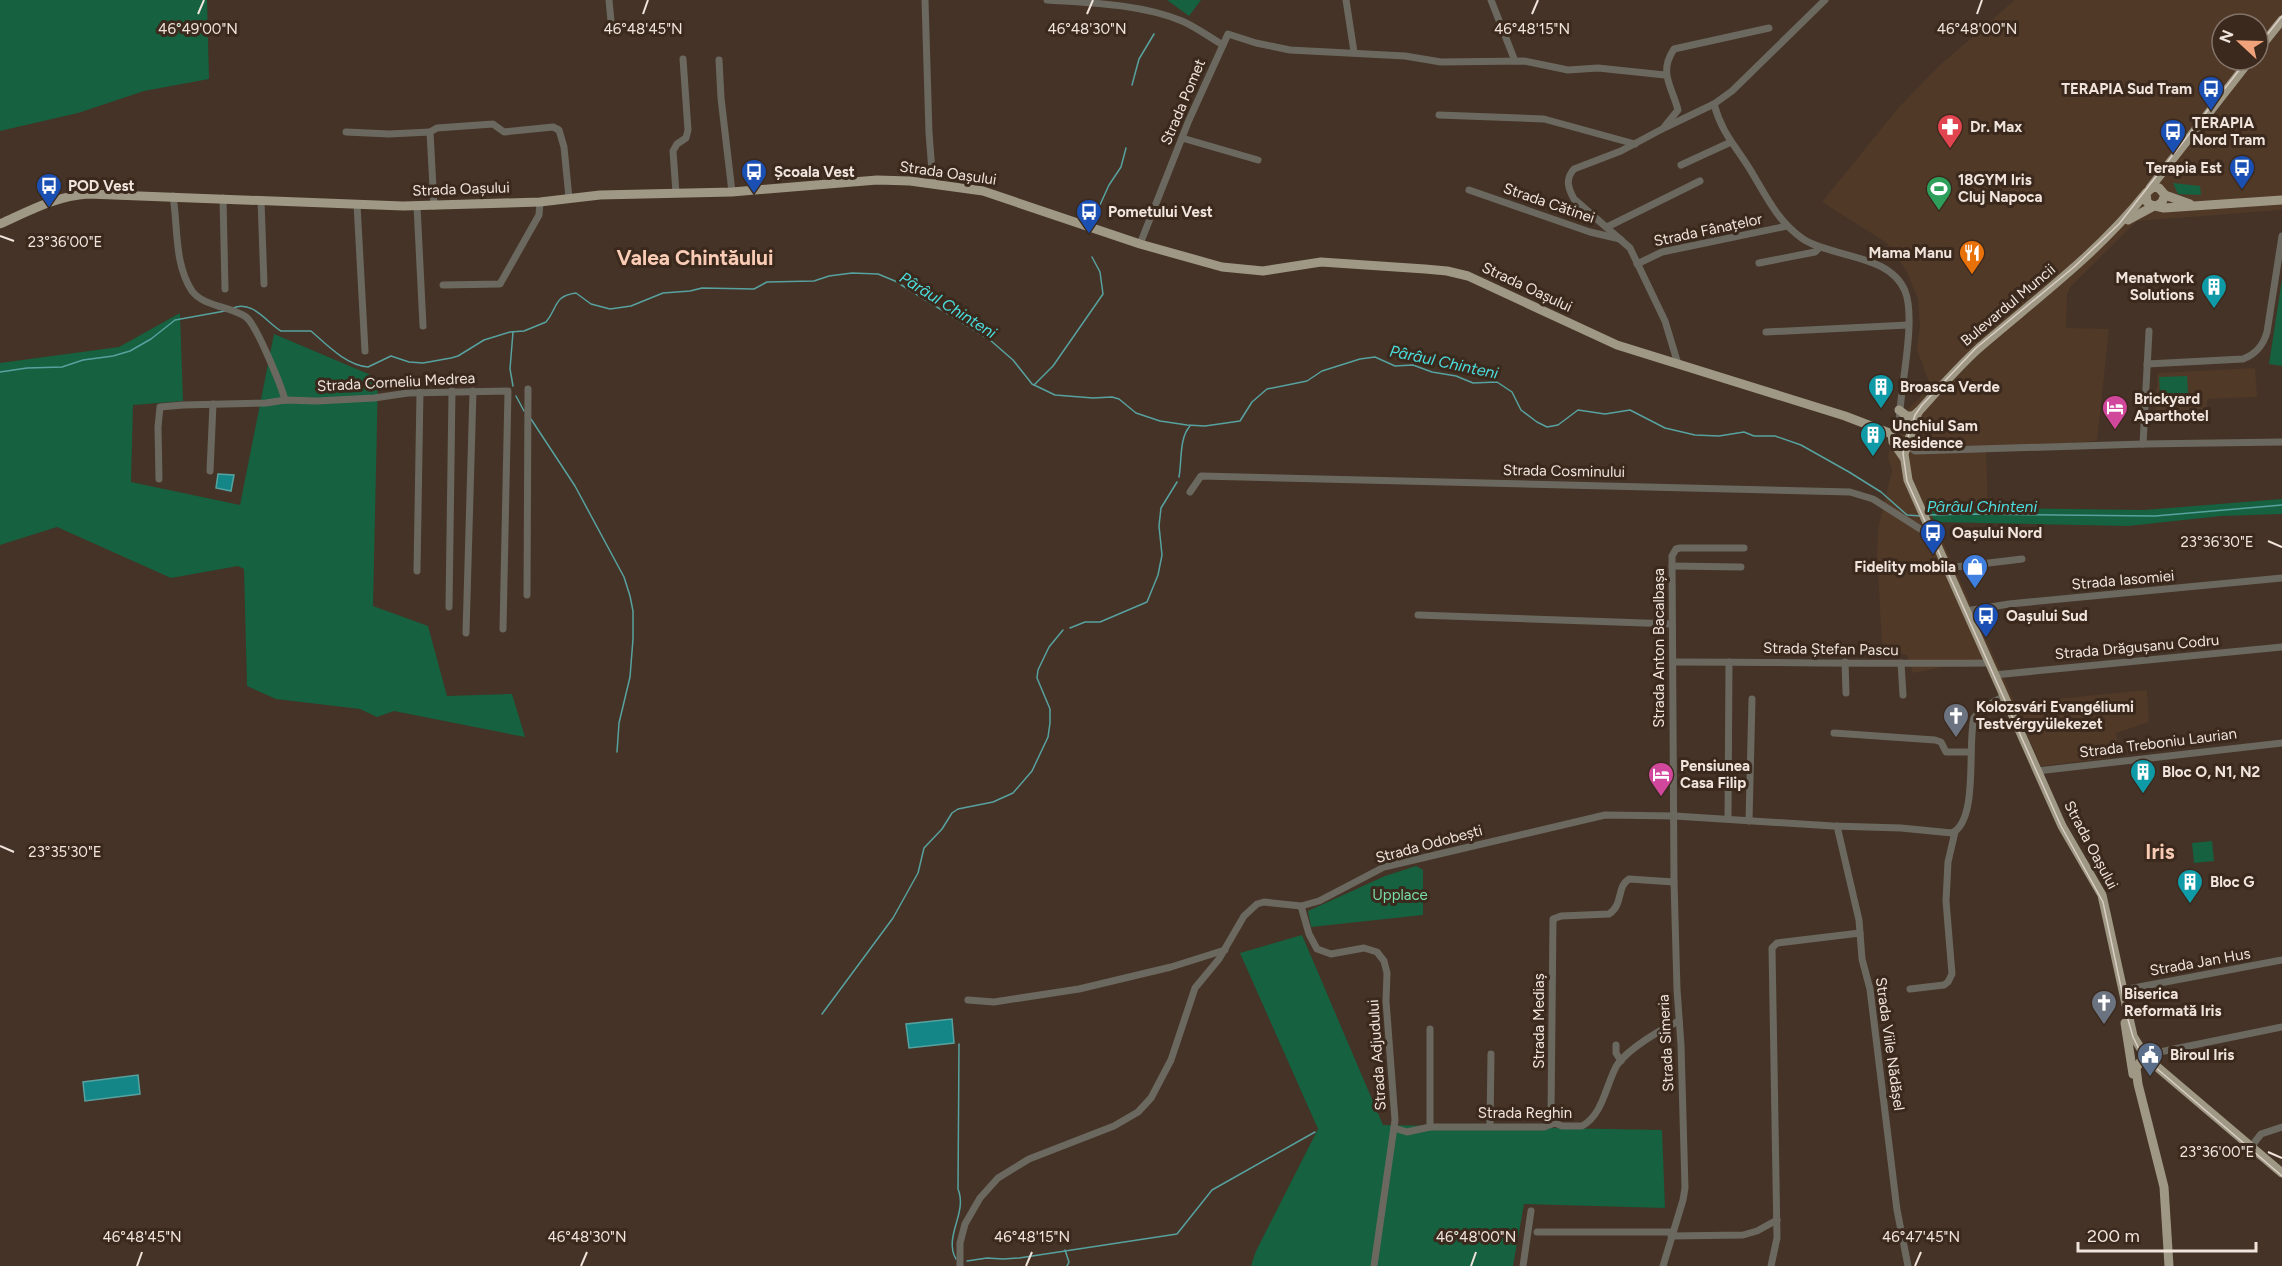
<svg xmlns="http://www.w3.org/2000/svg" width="2282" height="1266" font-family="Figtree,sans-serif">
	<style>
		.built { fill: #513928; fill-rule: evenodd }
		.green { fill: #16613f }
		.water { fill: #158687; stroke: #57a2a0; stroke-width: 1.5 }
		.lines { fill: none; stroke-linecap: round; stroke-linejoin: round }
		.stream { stroke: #57a2a0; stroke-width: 1.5 }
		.minor { stroke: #6b685f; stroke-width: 7 }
		.major { stroke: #9f9885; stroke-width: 9 }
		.tram { stroke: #dacec5; stroke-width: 1.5 }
		.ticks { fill: none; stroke: #f0e4dc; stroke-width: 2 }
		.labels { text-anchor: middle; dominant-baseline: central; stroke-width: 6; stroke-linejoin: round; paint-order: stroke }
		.poi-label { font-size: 15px; font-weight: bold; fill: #f0e4dc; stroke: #3a291c; text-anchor: start }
		.street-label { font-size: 15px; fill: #f0e4dc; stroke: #3a291c }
		.park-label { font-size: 15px; fill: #78dca7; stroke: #3a291c }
		.water-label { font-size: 16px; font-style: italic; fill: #4bdedf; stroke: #3a291c }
		.district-label { font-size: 21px; font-weight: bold; fill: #faccb6; stroke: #3a291c }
		.ticks-label { font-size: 15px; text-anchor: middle; fill: #f0e4dc; stroke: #3a291c; stroke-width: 6; stroke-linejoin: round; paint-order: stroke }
	</style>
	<rect width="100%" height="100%" fill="#443326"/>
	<g class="built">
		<path d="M2015 0H2282V210L2137 221 2071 286 2067 294 2066 328 2109 329 2097 441 1986 449 1988 508 1930 507 1934 522 2015 703 2147 690 2149 722 2116 733 2119 752 2109 758 2041 766 2014 706 1983 659 1913 673 1907 655 1893 651 1882 642 1877 556 1878 529 1892 471 1888 456 1895 429 1908 409 1931 387 1917 350 1920 326 1918 299 1906 270 1887 243 1822 202 1899 107 1939 66ZM2222 24H2258V60H2222Z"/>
		<path d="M2255 368 2257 397 2207 399V409L2155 411 2158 373Z"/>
	</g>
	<g class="green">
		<path d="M0 0H207L209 79 144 91 78 113 0 131Z"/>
		<path d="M1167 0H1201L1189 16Z"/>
		<path d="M2173 183 2200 186 2201 195 2178 194Z"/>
		<path d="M2282 279V366L2269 364Z"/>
		<path d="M180 313 183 401 133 405 131 482 240 505 274 334 378 378 373 606 428 626 447 696 512 694 525 737 394 711 377 717 360 709 276 699 247 686 244 569 238 566 171 578 57 527 0 545V363L119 347Z"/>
		<path d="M2187 376 2188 393 2160 394 2159 377Z"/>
		<path d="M2282 499V514L2221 516 2128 526 1934 522 1930 507 2144 510Z"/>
		<path d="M2212 841 2214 861 2194 863 2192 843Z"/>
		<path d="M1416 866 1423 870V915L1311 927 1308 911 1385 876Z"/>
		<path d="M1302 935 1383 1125 1662 1130 1665 1208 1524 1204 1513 1266H1251L1256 1251 1318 1129 1240 953Z"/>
	</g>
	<g class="water">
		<path d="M218 474 234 475 231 491 216 488Z"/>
		<path d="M952 1019 954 1043 909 1048 906 1024Z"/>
		<path d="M138 1075 140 1094 85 1101 83 1082Z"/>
	</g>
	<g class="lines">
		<g class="stream">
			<path d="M1132 85 1139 59 1154 34"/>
			<path d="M1094 218 1109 185 1121 167 1126 148"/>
			<path d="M233 308C253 300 266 322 281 331H311C327 345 346 365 368 367L391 356 409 362 423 363 451 358 458 356 484 340 510 332 524 331 546 322C558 308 553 296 576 293L591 304 610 309 631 306 663 293 690 291 702 288 754 289 767 282 814 281 829 276 852 273 878 274 895 281 990 340 1013 360 1032 384 1055 395 1093 398 1112 397 1119 399 1136 413 1160 421 1187 425 1205 426 1240 421 1252 402 1267 389 1307 381 1322 371 1360 359 1375 357 1395 366 1413 365 1432 372 1456 376 1473 383 1497 382 1512 392 1521 410 1537 422 1547 427 1558 425 1578 410 1605 414 1630 410 1665 428 1695 435 1719 436 1744 432 1754 436H1775L1801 445 1849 472 1881 492 1907 515 1921 516"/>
			<path d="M513 332 510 369 513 386"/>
			<path d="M0 372 27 368 62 367 83 360 113 356 130 351 151 339 175 320 225 311"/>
			<path d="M1034 385 1053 366 1103 294 1100 272 1092 257"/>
			<path d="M516 396 524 411"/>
			<path d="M531 419 575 486 624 577 630 596 633 611V639L630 677 619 723 617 752"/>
			<path d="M1179 477C1182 461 1179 438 1190 426"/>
			<path d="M1928 515 1971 514 2155 516 2282 505"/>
			<path d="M1070 628 1085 622H1100L1147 602 1158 575 1162 555 1159 526 1161 508 1177 482"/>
			<path d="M822 1014 893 918 918 873 924 848 942 829 952 813 958 809 993 802 1013 793 1032 771 1048 737 1050 723V709L1037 678 1038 670 1049 647 1063 630"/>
			<path d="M1065 1250 1069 1262 1067 1266"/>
			<path d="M956 1259C943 1237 968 1213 958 1189L959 1044"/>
			<path d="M967 1261 987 1258 1003 1259 1019 1258 1177 1234 1212 1190 1315 1132"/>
		</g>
		<g class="minor">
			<path d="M609 0 612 32"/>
			<path d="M925 0 929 133 933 184"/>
			<path d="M1047 0C1091 3 1141 4 1182 21 1196 27 1209 37 1223 45"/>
			<path d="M1346 0 1354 52"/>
			<path d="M1491 0 1515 61"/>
			<path d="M719 60 721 98 732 192"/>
			<path d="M1714 104C1722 134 1736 146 1751 171 1766 196 1778 222 1803 239 1833 258 1890 254 1905 291 1917 321 1899 391 1899 426"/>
			<path d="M1439 115 1544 119 1635 144"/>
			<path d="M1665 126 1678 110C1672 86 1658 73 1674 49L1769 28"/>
			<path d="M346 132 389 134 430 132"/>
			<path d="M1182 138 1258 160"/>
			<path d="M1681 165 1731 142"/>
			<path d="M1469 190 1590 232 1620 239"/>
			<path d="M676 193 673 151 677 144 686 138 688 130 683 59"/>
			<path d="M173 196C178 226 174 264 192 291 204 307 230 306 246 317 256 324 281 385 285 400"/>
			<path d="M223 198 225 289"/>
			<path d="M261 200 264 284"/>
			<path d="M357 204 365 351"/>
			<path d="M417 206 423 326"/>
			<path d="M434 206 430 132 437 128 493 124 504 132 553 127 559 130 564 147 569 198"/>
			<path d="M1607 227 1700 181"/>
			<path d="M1140 244 1189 120 1228 34 1256 43 1290 50 1405 56 1441 62 1524 61 1568 70 1598 68 1665 75"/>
			<path d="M1759 263 1815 252 1819 248"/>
			<path d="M1637 264 1662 252 1787 226"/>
			<path d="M443 285 500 284 539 215 540 202"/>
			<path d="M1766 332 1908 325"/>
			<path d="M1678 364 1665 321 1630 248 1574 199C1568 188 1565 179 1574 169L1621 151 1664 128 1714 104 1732 91 1825 0"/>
			<path d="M2147 364 2243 359C2256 354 2263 346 2267 332L2282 236"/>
			<path d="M2143 444 2149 331"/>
			<path d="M1907 445 1915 451 2143 444 2282 442"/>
			<path d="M210 471 213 404"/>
			<path d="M159 479 158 427 160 407 183 405 266 403 285 400 317 401 374 398 408 393 508 391 503 629"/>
			<path d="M1190 492 1201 476 1850 492 1873 499 1933 537"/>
			<path d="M1672 566 1741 567"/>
			<path d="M1947 568 2022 559"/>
			<path d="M417 571 420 392"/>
			<path d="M527 595 528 389"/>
			<path d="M449 607 452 391"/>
			<path d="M1966 611 2009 604 2282 578"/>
			<path d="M1418 615 1672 624"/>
			<path d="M466 633 473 391"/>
			<path d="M1673 662C1778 662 1884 664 1989 663"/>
			<path d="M1845 662 1846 693"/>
			<path d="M1901 663 1903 695"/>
			<path d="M1994 675 2282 647"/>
			<path d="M1834 733 1935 740 1941 742 1946 752H1971"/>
			<path d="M2037 771 2282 743"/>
			<path d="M1728 819 1729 662"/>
			<path d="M1749 821 1752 699"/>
			<path d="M1837 826 1859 920 1862 959 1870 989 1897 1210 1908 1266"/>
			<path d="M1301 906 1309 934 1317 949 1331 954 1364 948 1377 952 1384 961 1387 973 1386 1001 1395 1120 1374 1266"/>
			<path d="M1910 989 1944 985 1948 982 1952 974 1946 901 1948 862 1955 832"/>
			<path d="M2123 990 2282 960"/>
			<path d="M968 1000 994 1002 1079 989 1171 967 1225 950"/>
			<path d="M1616 1045V1053L1621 1061"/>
			<path d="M2145 1055 2282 1027"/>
			<path d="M1555 1123 1551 1114 1553 919 1561 916 1609 914C1624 904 1616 887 1629 879L1674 882"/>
			<path d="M1490 1126 1491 1054"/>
			<path d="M1430 1127V1029"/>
			<path d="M1394 1128 1407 1132 1430 1127H1544L1555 1123 1562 1126H1582C1603 1115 1606 1084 1617 1065 1628 1049 1661 1029 1679 1021"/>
			<path d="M2251 1147 2261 1134 2282 1127"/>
			<path d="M1537 1232H1673"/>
			<path d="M1671 1236 1743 1235 1757 1231 1777 1220"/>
			<path d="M960 1266V1243L965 1224 980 1198 998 1178 1029 1159 1114 1126 1138 1112 1151 1098 1171 1060 1195 988 1219 959 1244 916 1257 904 1264 902 1301 906 1319 901 1384 867 1605 815 1675 816 1833 826 1901 828 1952 833C1979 820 1967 744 1974 718L1980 710 2004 696"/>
			<path d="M1523 1266 1531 1211"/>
			<path d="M1663 1266 1683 1200 1685 1188 1681 1045 1677 989 1674 882 1672 556 1676 549 1680 548H1744"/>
			<path d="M1771 1266 1777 1238 1772 948 1777 943 1860 933"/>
		</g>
		<g class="major">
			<path d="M2258 50 2282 20"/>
			<path d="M2150 188 2250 60"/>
			<path d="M2165 195 2190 204"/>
			<path d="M2158 205 2162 202 2165 195 2159 188 2153 187 2146 193 2147 202 2151 205 2164 208 2282 200"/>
			<path d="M2128 220 2154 206"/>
			<path d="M0 224C29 211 56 196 88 194L403 206 540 202 600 195 732 192 877 180 910 181 983 191 1140 244 1222 267 1263 271 1321 262 1425 269 1447 271 1468 276 1617 345 1845 416 1892 434"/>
			<path d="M1899 410 1907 416H1913"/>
			<path d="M1918 412 1904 454 1908 480 2062 826 2102 895 2133 1036 2141 1049 2156 1066 2282 1173"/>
			<path d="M1892 434C1895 427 1911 419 1919 411 1938 390 1957 368 1979 348 2038 297 2096 255 2146 193"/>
			<path d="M1892 434 1893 442 1904 458"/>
			<path d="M2125 1023 2133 1074"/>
			<path d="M2145 1055 2136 1068 2138 1084 2164 1187 2169 1266"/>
		</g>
		<g class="tram">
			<path d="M2258 46 2282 16"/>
			<path d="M2247 60 2119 224 2074 267 1976 348 1922 405 1915 415 1903 453 1907 481 2061 826 2103 902 2127 1016 2133 1037 2140 1051 2155 1067 2282 1176"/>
		</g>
	</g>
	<path class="ticks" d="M198 14 204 0M643 14 648 0M1087 14 1093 0M1532 14 1538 0M1977 14 1982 0M0 236 14 241M2268 541 2282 547M0 846 14 852M2268 1152 2282 1158M137 1266 142 1252M581 1266 587 1252M1026 1266 1032 1252M1471 1266 1476 1252M1915 1266 1921 1252"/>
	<defs>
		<symbol id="bus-pin" viewBox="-11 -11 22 30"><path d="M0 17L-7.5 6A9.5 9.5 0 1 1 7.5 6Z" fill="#1a4fb4" stroke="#3a291c"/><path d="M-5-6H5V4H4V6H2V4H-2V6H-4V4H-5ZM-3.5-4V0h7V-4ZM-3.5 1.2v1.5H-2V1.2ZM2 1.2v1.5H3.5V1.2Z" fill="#fff"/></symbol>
		<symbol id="pharmacy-pin" viewBox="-11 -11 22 30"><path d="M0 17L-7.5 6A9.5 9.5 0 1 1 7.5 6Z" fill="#e0444e" stroke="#3a291c"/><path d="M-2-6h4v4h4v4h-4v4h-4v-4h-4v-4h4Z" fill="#fff"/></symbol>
		<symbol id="stadium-pin" viewBox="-11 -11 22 30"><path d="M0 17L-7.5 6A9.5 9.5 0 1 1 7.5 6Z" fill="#2e9e5b" stroke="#3a291c"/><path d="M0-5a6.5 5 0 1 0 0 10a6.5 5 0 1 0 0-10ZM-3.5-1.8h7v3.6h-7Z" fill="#fff"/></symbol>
		<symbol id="restaurant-pin" viewBox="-11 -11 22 30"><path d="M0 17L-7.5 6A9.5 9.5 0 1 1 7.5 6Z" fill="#e8710a" stroke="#3a291c"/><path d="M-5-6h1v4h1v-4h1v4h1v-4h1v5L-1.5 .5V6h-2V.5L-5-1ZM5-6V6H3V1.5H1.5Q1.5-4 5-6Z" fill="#fff"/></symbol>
		<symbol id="building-pin" viewBox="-11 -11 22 30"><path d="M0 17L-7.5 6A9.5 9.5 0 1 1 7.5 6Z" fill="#0f9aa8" stroke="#3a291c"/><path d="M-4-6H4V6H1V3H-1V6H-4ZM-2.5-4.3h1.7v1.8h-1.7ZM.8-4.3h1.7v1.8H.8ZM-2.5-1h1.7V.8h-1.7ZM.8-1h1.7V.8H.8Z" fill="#fff"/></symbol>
		<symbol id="hotel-pin" viewBox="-11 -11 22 30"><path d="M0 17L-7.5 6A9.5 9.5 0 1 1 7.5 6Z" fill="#d1479c" stroke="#3a291c"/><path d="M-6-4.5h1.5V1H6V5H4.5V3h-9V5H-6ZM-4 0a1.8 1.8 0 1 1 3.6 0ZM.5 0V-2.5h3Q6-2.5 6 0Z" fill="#fff"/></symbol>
		<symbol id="shop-pin" viewBox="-11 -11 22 30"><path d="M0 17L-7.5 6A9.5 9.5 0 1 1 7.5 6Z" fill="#3f7fe0" stroke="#3a291c"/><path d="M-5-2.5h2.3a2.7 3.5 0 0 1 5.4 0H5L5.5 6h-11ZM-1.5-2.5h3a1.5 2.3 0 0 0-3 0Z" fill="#fff"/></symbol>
		<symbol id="church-pin" viewBox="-11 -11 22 30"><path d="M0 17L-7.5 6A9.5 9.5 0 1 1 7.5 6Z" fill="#6b7280" stroke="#3a291c"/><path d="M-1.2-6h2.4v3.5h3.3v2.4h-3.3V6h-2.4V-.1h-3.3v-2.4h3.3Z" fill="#fff"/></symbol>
		<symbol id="civic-pin" viewBox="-11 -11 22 30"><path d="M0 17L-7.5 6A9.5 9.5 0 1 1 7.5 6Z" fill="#5c6f8a" stroke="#3a291c"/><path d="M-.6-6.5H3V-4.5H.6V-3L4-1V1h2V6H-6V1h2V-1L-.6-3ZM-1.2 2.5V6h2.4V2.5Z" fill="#fff"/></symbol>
	</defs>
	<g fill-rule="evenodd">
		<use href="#bus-pin" x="2196" y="74" width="30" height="40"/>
		<use href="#pharmacy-pin" x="1935" y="112" width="30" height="40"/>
		<use href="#bus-pin" x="2158" y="117" width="30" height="40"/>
		<use href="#bus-pin" x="2227" y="153" width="30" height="40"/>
		<use href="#bus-pin" x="739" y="157" width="30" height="40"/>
		<use href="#bus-pin" x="34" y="171" width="30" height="40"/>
		<use href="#stadium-pin" x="1924" y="174" width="30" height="40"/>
		<use href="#bus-pin" x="1074" y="197" width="30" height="40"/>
		<use href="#restaurant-pin" x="1957" y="238" width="30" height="40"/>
		<use href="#building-pin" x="2199" y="272" width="30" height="40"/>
		<use href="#building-pin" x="1866" y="372" width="30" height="40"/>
		<use href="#hotel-pin" x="2100" y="393" width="30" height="40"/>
		<use href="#building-pin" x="1858" y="420" width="30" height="40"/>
		<use href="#bus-pin" x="1918" y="518" width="30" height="40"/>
		<use href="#shop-pin" x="1960" y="552" width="30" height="40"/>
		<use href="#bus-pin" x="1971" y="601" width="30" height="40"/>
		<use href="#church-pin" x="1941" y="701" width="30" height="40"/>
		<use href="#building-pin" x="2128" y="757" width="30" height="40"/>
		<use href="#hotel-pin" x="1646" y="760" width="30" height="40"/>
		<use href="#building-pin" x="2175" y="867" width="30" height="40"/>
		<use href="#church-pin" x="2089" y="988" width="30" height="40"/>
		<use href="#civic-pin" x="2135" y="1040" width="30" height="40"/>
	</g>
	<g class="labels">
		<g class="poi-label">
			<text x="2192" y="89" text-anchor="end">TERAPIA Sud Tram</text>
			<text x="2192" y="123">TERAPIA<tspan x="2192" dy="17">Nord Tram</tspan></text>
			<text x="1970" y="127">Dr. Max</text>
			<text x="2222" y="168" text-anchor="end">Terapia Est</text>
			<text x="774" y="172">Școala Vest</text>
			<text x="1958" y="180">18GYM Iris<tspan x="1958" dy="17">Cluj Napoca</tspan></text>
			<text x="68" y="186">POD Vest</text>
			<text x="1108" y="212">Pometului Vest</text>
			<text x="1952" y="253" text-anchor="end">Mama Manu</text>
			<text x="2194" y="278" text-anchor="end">Menatwork<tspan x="2194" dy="17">Solutions</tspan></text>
			<text x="1900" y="387">Broasca Verde</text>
			<text x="2134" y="399">Brickyard<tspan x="2134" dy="17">Aparthotel</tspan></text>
			<text x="1892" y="426">Unchiul Sam<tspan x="1892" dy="17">Residence</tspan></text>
			<text x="1952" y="533">Oașului Nord</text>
			<text x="1956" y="567" text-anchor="end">Fidelity mobila</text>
			<text x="2006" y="616">Oașului Sud</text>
			<text x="1976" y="707">Kolozsvári Evangéliumi<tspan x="1976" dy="17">Testvérgyülekezet</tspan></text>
			<text x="1680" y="766">Pensiunea<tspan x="1680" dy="17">Casa Filip</tspan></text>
			<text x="2162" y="772">Bloc O, N1, N2</text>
			<text x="2210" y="882">Bloc G</text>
			<text x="2124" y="994">Biserica<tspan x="2124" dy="17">Reformată Iris</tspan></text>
			<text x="2170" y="1055">Biroul Iris</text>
		</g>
		<g class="street-label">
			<text transform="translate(1183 102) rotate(-67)">Strada Pomet</text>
			<text transform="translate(948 173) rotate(8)">Strada Oașului</text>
			<text transform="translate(461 189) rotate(-2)">Strada Oașului</text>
			<text transform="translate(1549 203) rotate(19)">Strada Cătinei</text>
			<text transform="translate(1708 230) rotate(-12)">Strada Fânațelor</text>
			<text transform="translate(1527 287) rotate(25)">Strada Oașului</text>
			<text transform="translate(2008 305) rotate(-40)">Bulevardul Muncii</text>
			<text transform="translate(396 382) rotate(-3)">Strada Corneliu Medrea</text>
			<text transform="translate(1564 471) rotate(1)">Strada Cosminului</text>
			<text transform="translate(2123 580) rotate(-5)">Strada Iasomiei</text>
			<text transform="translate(2137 647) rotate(-5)">Strada Drăgușanu Codru</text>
			<text transform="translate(1659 648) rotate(-90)">Strada Anton Bacalbașa</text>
			<text transform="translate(1831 649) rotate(1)">Strada Ștefan Pascu</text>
			<text transform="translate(2158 743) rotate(-7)">Strada Treboniu Laurian</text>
			<text transform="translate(1429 844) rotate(-15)">Strada Odobești</text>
			<text transform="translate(2091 845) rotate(62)">Strada Oașului</text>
			<text transform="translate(2200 962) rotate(-10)">Strada Jan Hus</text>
			<text transform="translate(1539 1021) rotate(-90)">Strada Mediaș</text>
			<text transform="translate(1666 1043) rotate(-93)">Strada Simeria</text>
			<text transform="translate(1890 1044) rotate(82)">Strada Viile Nădășel</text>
			<text transform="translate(1377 1055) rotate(-94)">Strada Adjudului</text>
			<text x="1525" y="1113">Strada Reghin</text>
		</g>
		<g class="park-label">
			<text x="1400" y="895">Upplace</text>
		</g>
		<g class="water-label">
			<text transform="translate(948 305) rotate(32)">Pârâul Chinteni</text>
			<text transform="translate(1444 362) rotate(12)">Pârâul Chinteni</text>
			<text x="1982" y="506">Pârâul Chinteni</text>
		</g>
		<g class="district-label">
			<text x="695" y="257">Valea Chintăului</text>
			<text x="2160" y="851">Iris</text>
		</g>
	</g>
	<g class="ticks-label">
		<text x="198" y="34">46°49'00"N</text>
		<text x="643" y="34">46°48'45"N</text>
		<text x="1087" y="34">46°48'30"N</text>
		<text x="1532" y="34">46°48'15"N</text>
		<text x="1977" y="34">46°48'00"N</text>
		<text x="65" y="247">23°36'00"E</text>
		<text x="2217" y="547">23°36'30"E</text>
		<text x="65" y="857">23°35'30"E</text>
		<text x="2217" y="1157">23°36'00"E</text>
		<text x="142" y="1242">46°48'45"N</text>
		<text x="587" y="1242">46°48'30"N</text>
		<text x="1032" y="1242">46°48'15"N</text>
		<text x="1476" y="1242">46°48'00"N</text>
		<text x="1921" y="1242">46°47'45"N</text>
	</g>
	<g transform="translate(2240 42) rotate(292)"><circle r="28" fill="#3a291c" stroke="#837469" stroke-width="1.5"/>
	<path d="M0-4.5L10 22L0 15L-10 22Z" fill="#f0a27a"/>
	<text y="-9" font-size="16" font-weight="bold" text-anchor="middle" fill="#f0e4dc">N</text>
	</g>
	<path d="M2078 1242v9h178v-9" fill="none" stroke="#f0e4dc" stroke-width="3"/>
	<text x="2087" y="1242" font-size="18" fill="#f0e4dc" stroke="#3a291c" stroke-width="4.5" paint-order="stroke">200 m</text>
</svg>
